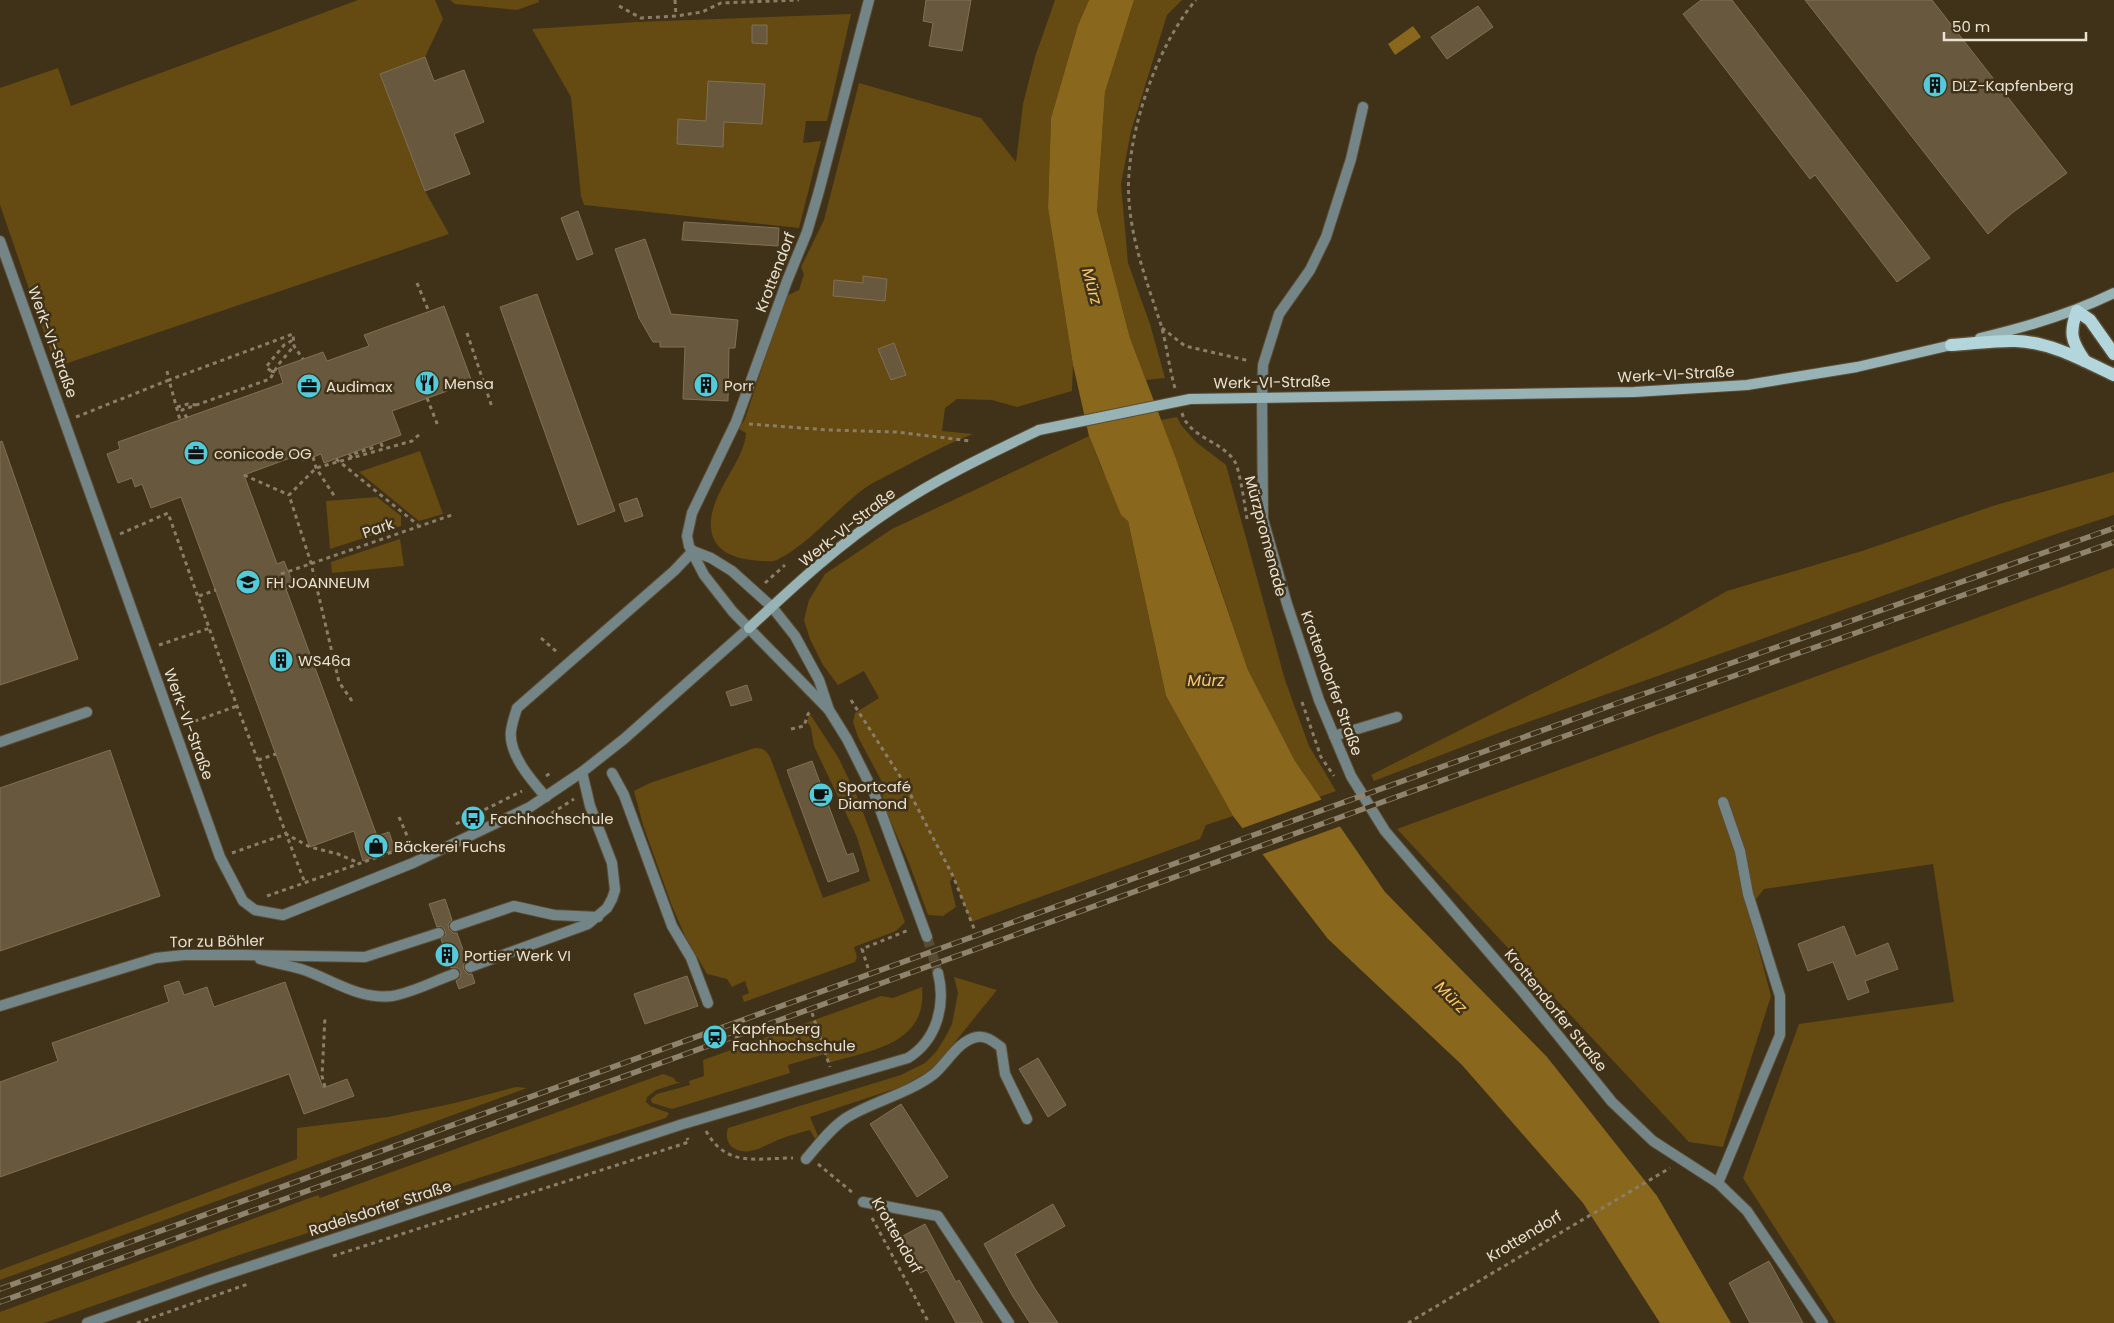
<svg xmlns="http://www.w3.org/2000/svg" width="2114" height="1323" font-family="Poppins,sans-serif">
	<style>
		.green { fill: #654a11 }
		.water { fill: #89671d }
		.pier { fill: #403218 }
		.building { fill: #68593e; stroke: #807054 }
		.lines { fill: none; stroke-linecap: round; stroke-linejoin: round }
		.minor-tunnel { stroke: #594c34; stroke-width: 10; stroke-dasharray: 10 5; stroke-linecap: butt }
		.service-casing { stroke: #5b4e36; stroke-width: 12 }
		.minor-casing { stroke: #5b4e36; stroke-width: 12 }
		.secondary-casing { stroke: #5b4e36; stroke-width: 12 }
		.primary-casing { stroke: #5b4e36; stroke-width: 15 }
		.path { stroke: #8a7e69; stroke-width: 3; stroke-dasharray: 4 4; stroke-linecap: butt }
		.service { stroke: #748587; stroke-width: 10 }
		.minor { stroke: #748587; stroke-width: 10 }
		.secondary { stroke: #97b3b6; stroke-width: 10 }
		.primary { stroke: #b2d6db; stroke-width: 12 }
		.rail-casing { stroke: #8e836d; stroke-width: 5.5 }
		.rail { stroke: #403218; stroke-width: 4; stroke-dasharray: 11; stroke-linecap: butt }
		.secondary-bridge-casing { stroke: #5b4e36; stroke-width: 12; stroke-linecap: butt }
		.path-bridge { stroke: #8a7e69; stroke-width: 3; stroke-dasharray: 4 4; stroke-linecap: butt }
		.secondary-bridge { stroke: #97b3b6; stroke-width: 10 }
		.labels { text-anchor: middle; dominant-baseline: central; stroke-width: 5; stroke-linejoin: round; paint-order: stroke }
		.poi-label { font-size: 15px; fill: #e9e1d1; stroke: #403218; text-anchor: start }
		.street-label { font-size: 15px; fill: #e9e1d1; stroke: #403218 }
		.water-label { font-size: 16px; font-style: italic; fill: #fbc968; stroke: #403218 }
	</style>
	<rect width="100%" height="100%" fill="#403218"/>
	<g class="green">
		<path d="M358 0H435L443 19 425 57 380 74 425 191 449 234 56 367 0 205V88L58 68 71 106Z"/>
		<path d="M450 0H539V2L517 10 455 4Z"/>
		<path d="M1055 0H1089L1078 25 1051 118 1048 208 1073 365 1072 391 1017 407 992 400 957 399 945 408 942 431 973 434C947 444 923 457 898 470 887 476 875 481 865 488 835 510 811 543 777 560 773 562 767 561 762 561 740 560 713 554 711 528 708 495 745 461 746 433L739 429 745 419 786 296 799 290 804 274 801 267 824 220 859 83 981 118 1016 162 1023 104 1035 57Z"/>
		<path d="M1134 0H1182L1167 15 1131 131 1121 184 1128 263 1150 324 1165 378 1146 380 1130 338 1097 211 1105 92Z"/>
		<path d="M851 14 827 121H806L803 143 821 141 799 228 584 205 581 196 571 97 532 29 637 22Z"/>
		<path d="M1177 417 1181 425 1196 442 1226 465 1285 680 1309 746 1336 791 1319 797 1295 761 1248 670 1202 533 1161 420Z"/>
		<path d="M1089 436 1101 467 1128 521 1166 696 1233 816 1206 825 1200 839 971 922 953 876 950 882 956 907 943 916 928 915 909 863 883 804 882 782 858 737 853 722 855 713 879 698 864 671 838 685 823 665 810 639 804 620 809 600 825 574 892 529Z"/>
		<path d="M420 451 443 514 419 521 359 472Z"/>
		<path d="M2114 472V515L2059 533 1506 730 1374 781 1371 775 1664 627 1727 591 1862 551 1996 505Z"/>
		<path d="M377 497 401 516V526L330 549 326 501Z"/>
		<path d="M400 539 404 566 332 573 331 562Z"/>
		<path d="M2114 568V1323H1836L1743 1178 1799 1024 1954 1002 1933 864 1764 889 1748 909 1771 996 1723 1147 1689 1142 1397 829Z"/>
		<path d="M810 714 838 757 856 794 905 922 896 931 854 947 857 957 855 962 744 1002 742 996 749 993 745 981 732 987 727 979 707 974 685 936 672 906 643 825 634 791 650 783 755 748C763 748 766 750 770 757L823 898 870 881 857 837 814 746 811 728 807 721Z"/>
		<path d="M954 977 997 990 934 1068 903 1086 810 1117 818 1136 815 1139 810 1130C801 1132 792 1135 783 1138 768 1143 746 1160 731 1146 726 1140 726 1135 728 1128L901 1075 925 1063 936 1052 946 1036 952 1024 958 993Z"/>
		<path d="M922 987C928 1045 870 1050 829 1063L825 1054 788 1065 790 1073 672 1109 652 1103 651 1099 657 1094 690 1085 689 1081 704 1076 703 1060 881 996 893 998Z"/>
		<path d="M663 1074 674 1078 676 1082H681L656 1090 647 1097 646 1102 650 1106 669 1113 666 1118 239 1255 44 1323H0V1312L318 1195 320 1198Z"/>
		<path d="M516 1087 527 1088 0 1280V1270L297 1159V1128L388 1117 455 1103Z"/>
	</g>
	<g class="water">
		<path d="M1089 0H1134L1105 92 1097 211 1130 338 1176 459 1248 670 1295 761 1385 892 1547 1057 1657 1196 1731 1323H1660L1583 1203 1462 1065 1328 939 1233 816 1166 696 1128 521 1121 515 1089 436 1073 365 1048 208 1051 118 1078 25Z"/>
		<path d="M1413 26 1421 37 1395 55 1388 44Z"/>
	</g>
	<path class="pier" d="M1323 799 1341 826 1260 855 1240 829Z"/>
	<g class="building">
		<path d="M926 0H971L962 51 929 46 933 23 923 21Z"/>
		<path d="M1701 0H1732L1930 258 1897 282 1815 175 1810 179 1683 14Z"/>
		<path d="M1805 0H1932L2067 173 2012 213 1988 234Z"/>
		<path d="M1478 6 1493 27 1447 59 1431 37Z"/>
		<path d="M752 25H767V44L752 43Z"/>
		<path d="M425 57 434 81 464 70 484 122 454 134 470 174 425 191 380 74Z"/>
		<path d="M708 81 765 84 762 124 724 122 723 147 677 144 678 119 706 121Z"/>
		<path d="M578 211 593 254 577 260 561 218Z"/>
		<path d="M684 222 779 228 778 246 682 240Z"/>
		<path d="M645 239 671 314 738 320 735 348H729L728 401 683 399 685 347H660V342H653L639 318 615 249Z"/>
		<path d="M863 276 887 279 885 301 833 296 834 280 863 283Z"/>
		<path d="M537 294 615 511 578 525 500 307Z"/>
		<path d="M444 306 472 382 392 411 401 435 324 463 321 454 303 461 301 454 244 475 277 564 284 561 294 586 286 589 377 836 389 832 395 850 363 861 354 831 310 847 181 497 151 508 142 484 135 487 132 478 118 483 107 454 120 449 118 442 283 383 278 368 323 352 327 361 369 346 364 335Z"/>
		<path d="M894 343 906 375 891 380 878 349Z"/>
		<path d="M2 441 78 659 0 685V442Z"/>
		<path d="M637 498 643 516 625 522 619 504Z"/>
		<path d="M747 685 752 700 731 706 726 692Z"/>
		<path d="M110 750 160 896 0 951V788Z"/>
		<path d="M812 761 847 855 853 853 859 871 828 882 787 770Z"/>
		<path d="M445 899 452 920 448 924 449 929 453 933H457L467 961 463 965 464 970 468 974H472L475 983 459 989 456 981 460 978 461 972 458 968H451L441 939 446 935 445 930 441 926 437 927 429 904Z"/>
		<path d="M1844 926 1856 956 1888 943 1898 969 1865 981 1869 992 1848 1000 1833 962 1808 971 1798 944Z"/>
		<path d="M687 976 698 1006 645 1024 634 994Z"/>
		<path d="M179 981 184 995 207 987 214 1007 285 982 323 1088 347 1079 354 1096 304 1114 289 1074 0 1177V1082L58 1061 52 1043 169 1002 164 986Z"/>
		<path d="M1038 1058 1066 1105 1048 1117 1019 1069Z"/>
		<path d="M901 1104 948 1177 917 1197 870 1124Z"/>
		<path d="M1053 1204 1065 1226 1015 1254 1035 1289 1058 1323H1030L1012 1295 984 1244Z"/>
		<path d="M925 1224 956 1282 959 1280 983 1323H956L927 1270 920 1273 901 1237Z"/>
		<path d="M1769 1261 1803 1323H1750L1729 1283Z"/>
	</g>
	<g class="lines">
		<path class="minor-tunnel" d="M927 937 938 973"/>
		<defs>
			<g id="service">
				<path d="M1262 397 1263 365 1279 314 1310 270 1326 237 1351 159 1363 107"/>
				<path d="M1334 736 1397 717"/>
				<path d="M0 742 87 712"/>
				<path d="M612 773 624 795 672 926 691 958 708 1003"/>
				<path d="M546 797C532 781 508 754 511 731 512 723 515 715 517 708L674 571 693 551"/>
				<path d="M455 926 514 906 554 915 598 917"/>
				<path d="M260 959C274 963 288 965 301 969 332 979 358 1000 392 996 412 993 434 981 454 974"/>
				<path d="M470 967 588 924 607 908 612 899 615 890 612 863 590 806 582 772"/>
				<path d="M0 1006 156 958 184 955H242L365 957 439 933"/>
				<path d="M806 1159C818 1145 831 1128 846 1118 874 1101 908 1094 934 1074 947 1063 959 1040 977 1037 986 1035 994 1042 1001 1047L1005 1074 1027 1119"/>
				<path d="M1718 1183 1780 1035V996L1748 894 1740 851 1723 802"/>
				<path d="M863 1202 938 1216 1009 1323"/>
			</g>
			<g id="minor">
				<path d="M0 241 220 857 243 901 255 910 283 915 413 863 530 807 582 772 624 739 749 628"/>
				<path d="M1262 397 1263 519 1287 604 1319 700 1351 776 1385 831 1523 992 1612 1102 1653 1141 1718 1183 1747 1211 1823 1323"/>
				<path d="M693 551 711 558 732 571 772 607 795 636 819 680 829 710 847 739 874 793 927 937"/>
				<path d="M829 710 733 612 704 575 689 546 687 536 692 513 736 422 787 281 807 232 819 191 869 0"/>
				<path d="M87 1323 212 1279 683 1124 908 1058C937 1040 946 1005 938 973"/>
			</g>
			<g id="secondary">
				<path d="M1980 338C2027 327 2071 314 2114 293"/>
				<path d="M1190 399 1634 392 1747 385 1857 367 1956 344"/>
				<path d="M749 628C794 586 840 543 892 509 938 478 989 454 1039 430"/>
			</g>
			<g id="primary">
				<path d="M1951 345C1972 344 1995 340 2016 341 2051 342 2084 361 2114 375"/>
				<path d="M2085 361C2071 341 2069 333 2077 311L2090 320 2114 354"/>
			</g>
		</defs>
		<use href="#service" class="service-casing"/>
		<use href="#minor" class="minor-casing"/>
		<use href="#secondary" class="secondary-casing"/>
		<use href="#primary" class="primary-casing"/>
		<g class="path">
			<path d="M675 0 676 16"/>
			<path d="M619 6 641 18 676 16 702 12 721 3 799 0"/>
			<path d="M417 283 429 312"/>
			<path d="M1162 328 1185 346 1250 361"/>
			<path d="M467 333 492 407"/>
			<path d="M167 371 169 380 293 334 294 346 303 359"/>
			<path d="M271 371 266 367 284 345 293 340"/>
			<path d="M1175 388C1169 368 1167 346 1161 325 1148 285 1132 244 1129 201 1124 140 1156 46 1196 0"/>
			<path d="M427 398 438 426"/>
			<path d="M177 407 188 404 196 405"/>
			<path d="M1182 413C1189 438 1223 441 1235 462 1240 471 1245 507 1247 519"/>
			<path d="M76 417 169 380 180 420"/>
			<path d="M187 418 182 410 270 379 278 365 294 346"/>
			<path d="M749 424 829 430 896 432 971 441"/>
			<path d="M381 443 383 449"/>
			<path d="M313 457 316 468 335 497"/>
			<path d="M352 458 350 455 372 448 371 446"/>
			<path d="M336 459 418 525"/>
			<path d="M244 475 289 495"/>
			<path d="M120 534 168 513 237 706 305 883"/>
			<path d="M281 574 452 515"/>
			<path d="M765 583 785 565"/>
			<path d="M199 596 216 590"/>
			<path d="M541 638 558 653"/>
			<path d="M159 645 210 628"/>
			<path d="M851 700 905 784 953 876 975 931"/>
			<path d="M352 701 339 682 311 563 289 495 316 468 412 441 422 432"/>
			<path d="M1302 702 1321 757 1334 776"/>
			<path d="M187 724 237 706"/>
			<path d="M791 729 804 726 808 714 811 711"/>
			<path d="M258 760 276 754"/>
			<path d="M546 776 552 772"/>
			<path d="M399 817 411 845"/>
			<path d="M538 822 574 799"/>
			<path d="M456 824 522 791"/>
			<path d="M232 853 286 834 310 847 338 854 359 863"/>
			<path d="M267 896 415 844"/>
			<path d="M868 968 862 949 909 930"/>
			<path d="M812 1013 830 1067"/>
			<path d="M325 1087 322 1076 325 1017"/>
			<path d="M706 1131C727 1168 756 1158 793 1158"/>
			<path d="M818 1164 853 1193"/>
			<path d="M872 1218 929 1323"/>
			<path d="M333 1256 689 1142 687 1138"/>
			<path d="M137 1323 248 1284"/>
			<path d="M1408 1323 1670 1168"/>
		</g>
		<use href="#service" class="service"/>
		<use href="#minor" class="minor"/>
		<use href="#secondary" class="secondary"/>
		<use href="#primary" class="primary"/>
		<defs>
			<g id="rail">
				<path d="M0 1289 1618 703 2114 528"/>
				<path d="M0 1302 1623 715 2114 542"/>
			</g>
		</defs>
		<use href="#rail" class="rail-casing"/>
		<use href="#rail" class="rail"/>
		<defs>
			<path id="secondary-bridge" d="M1039 430 1190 399"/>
		</defs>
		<use href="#secondary-bridge" class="secondary-bridge-casing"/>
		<path class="path-bridge" d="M271 371 279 373"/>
		<use href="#secondary-bridge" class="secondary-bridge"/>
	</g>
	<defs>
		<symbol id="building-disc" viewBox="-11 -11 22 22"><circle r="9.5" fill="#52cbda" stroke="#403218"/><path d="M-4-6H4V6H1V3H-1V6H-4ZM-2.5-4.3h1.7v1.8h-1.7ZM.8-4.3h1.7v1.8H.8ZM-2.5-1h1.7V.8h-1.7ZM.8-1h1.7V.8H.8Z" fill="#111"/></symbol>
		<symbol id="restaurant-disc" viewBox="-11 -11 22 22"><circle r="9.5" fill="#52cbda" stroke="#403218"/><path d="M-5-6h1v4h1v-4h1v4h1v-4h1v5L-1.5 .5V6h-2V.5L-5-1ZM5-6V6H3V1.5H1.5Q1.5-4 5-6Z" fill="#111"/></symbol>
		<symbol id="office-disc" viewBox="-11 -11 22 22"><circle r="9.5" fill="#52cbda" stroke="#403218"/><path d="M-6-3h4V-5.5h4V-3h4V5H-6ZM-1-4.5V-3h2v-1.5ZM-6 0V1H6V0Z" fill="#111"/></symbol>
		<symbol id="university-disc" viewBox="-11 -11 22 22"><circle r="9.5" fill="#52cbda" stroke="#403218"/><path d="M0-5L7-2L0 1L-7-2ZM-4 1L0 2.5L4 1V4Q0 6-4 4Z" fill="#111"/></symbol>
		<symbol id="cafe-disc" viewBox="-11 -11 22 22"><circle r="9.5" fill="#52cbda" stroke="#403218"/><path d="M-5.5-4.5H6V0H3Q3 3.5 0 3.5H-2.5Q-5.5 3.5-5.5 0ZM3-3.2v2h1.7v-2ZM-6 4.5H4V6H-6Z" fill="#111"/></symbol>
		<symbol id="bus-disc" viewBox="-11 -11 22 22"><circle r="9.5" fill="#52cbda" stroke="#403218"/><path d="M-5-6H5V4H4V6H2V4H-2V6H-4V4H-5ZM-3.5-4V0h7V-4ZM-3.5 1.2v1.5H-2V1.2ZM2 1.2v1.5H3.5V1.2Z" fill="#111"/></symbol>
		<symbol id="shop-disc" viewBox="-11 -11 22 22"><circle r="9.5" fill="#52cbda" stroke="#403218"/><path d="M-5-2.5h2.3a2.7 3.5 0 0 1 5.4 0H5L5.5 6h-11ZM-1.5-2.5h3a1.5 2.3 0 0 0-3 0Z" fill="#111"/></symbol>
		<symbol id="station-disc" viewBox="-11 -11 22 22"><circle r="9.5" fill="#52cbda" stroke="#403218"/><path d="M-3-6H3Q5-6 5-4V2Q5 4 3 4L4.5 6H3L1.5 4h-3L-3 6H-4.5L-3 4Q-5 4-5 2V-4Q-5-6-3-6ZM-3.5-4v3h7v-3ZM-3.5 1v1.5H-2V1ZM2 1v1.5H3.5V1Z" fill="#111"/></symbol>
	</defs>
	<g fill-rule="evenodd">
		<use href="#building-disc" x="1921" y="71" width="28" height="28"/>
		<use href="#restaurant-disc" x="413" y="369" width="28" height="28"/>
		<use href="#building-disc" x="692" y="371" width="28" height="28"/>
		<use href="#office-disc" x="295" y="372" width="28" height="28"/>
		<use href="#office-disc" x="182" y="439" width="28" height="28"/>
		<use href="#university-disc" x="234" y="568" width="28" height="28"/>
		<use href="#building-disc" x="267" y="646" width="28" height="28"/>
		<use href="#cafe-disc" x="807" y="781" width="28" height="28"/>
		<use href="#bus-disc" x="459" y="804" width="28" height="28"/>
		<use href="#shop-disc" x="362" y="832" width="28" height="28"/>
		<use href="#building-disc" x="433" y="941" width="28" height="28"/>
		<use href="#station-disc" x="701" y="1023" width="28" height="28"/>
	</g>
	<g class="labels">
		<g class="poi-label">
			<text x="1952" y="85">DLZ-Kapfenberg</text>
			<text x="444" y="383">Mensa</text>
			<text x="724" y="385">Porr</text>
			<text x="326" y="386">Audimax</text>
			<text x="214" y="453">conicode OG</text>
			<text x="266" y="582">FH JOANNEUM</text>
			<text x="298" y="660">WS46a</text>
			<text x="838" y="786">Sportcafé<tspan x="838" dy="17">Diamond</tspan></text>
			<text x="490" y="818">Fachhochschule</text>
			<text x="394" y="846">Bäckerei Fuchs</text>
			<text x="464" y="955">Portier Werk VI</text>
			<text x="732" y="1028">Kapfenberg<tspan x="732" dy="17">Fachhochschule</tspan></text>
		</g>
		<g class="street-label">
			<text transform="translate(775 272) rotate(-69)">Krottendorf</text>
			<text transform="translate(53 342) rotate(70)">Werk-VI-Straße</text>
			<text transform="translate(1676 374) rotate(-3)">Werk-VI-Straße</text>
			<text transform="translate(1272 382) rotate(-1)">Werk-VI-Straße</text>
			<text transform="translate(847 527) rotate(-38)">Werk-VI-Straße</text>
			<text transform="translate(378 528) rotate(-19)">Park</text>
			<text transform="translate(1266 536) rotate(75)">Mürzpromenade</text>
			<text transform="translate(1332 683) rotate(70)">Krottendorfer Straße</text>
			<text transform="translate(189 724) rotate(70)">Werk-VI-Straße</text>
			<text transform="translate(217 941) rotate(-1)">Tor zu Böhler</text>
			<text transform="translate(1556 1010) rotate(51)">Krottendorfer Straße</text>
			<text transform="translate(380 1208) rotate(-18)">Radelsdorfer Straße</text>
			<text transform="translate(897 1235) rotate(60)">Krottendorf</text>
			<text transform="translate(1524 1236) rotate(-31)">Krottendorf</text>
		</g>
		<g class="water-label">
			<text transform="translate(1092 286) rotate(75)">Mürz</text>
			<text x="1206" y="680">Mürz</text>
			<text transform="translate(1451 997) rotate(45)">Mürz</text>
		</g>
	</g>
	<path d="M1944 32v8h142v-8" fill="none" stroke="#e9e1d1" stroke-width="2.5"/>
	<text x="1952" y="32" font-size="15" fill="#e9e1d1" stroke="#403218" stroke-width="4" paint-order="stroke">50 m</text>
</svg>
